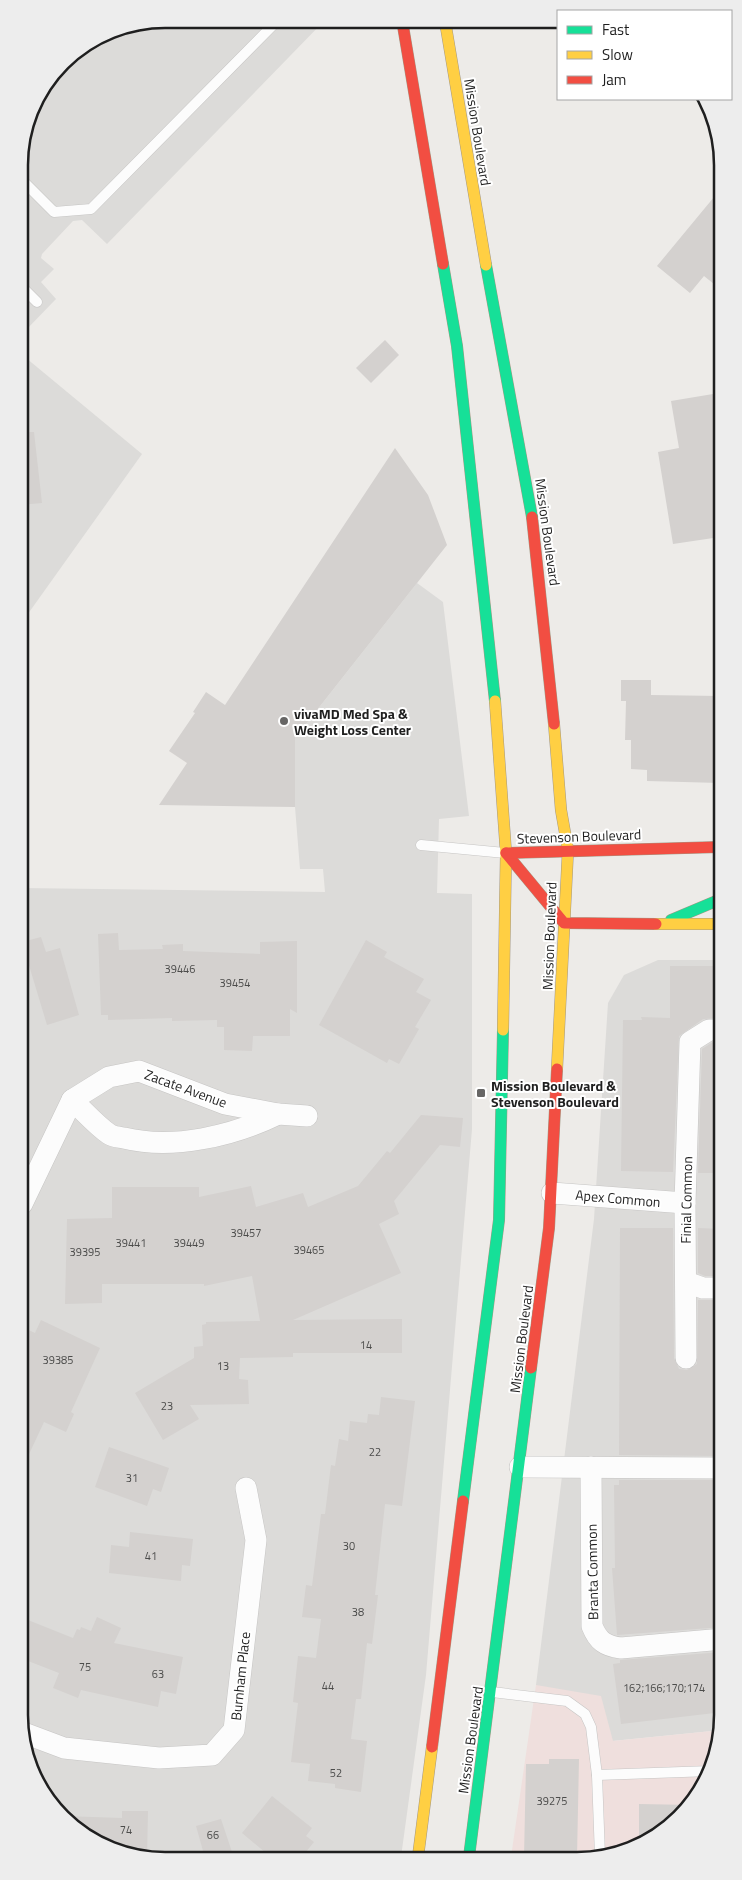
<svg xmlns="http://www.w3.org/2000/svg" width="742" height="1880" font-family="'Titillium Web',sans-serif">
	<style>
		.residential { fill: #dcdbd9 }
		.commercial { fill: #efdfdd }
		.building { fill: #d4d1cf }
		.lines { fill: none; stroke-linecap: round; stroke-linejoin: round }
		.lane-casing { stroke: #c6c5c4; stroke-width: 11 }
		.street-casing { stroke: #c6c5c4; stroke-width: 22 }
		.fast-casing { stroke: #a49884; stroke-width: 12 }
		.slow-casing { stroke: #a49884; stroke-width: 12 }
		.jam-casing { stroke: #a49884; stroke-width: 12 }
		.lane { stroke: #fcfcfc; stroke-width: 10 }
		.street { stroke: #fcfcfc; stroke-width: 21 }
		.fast { stroke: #16e098; stroke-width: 11 }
		.slow { stroke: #ffcf43; stroke-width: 11 }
		.jam { stroke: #f24e42; stroke-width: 11 }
		.poi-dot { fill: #676665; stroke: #fff; stroke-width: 2 }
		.labels { text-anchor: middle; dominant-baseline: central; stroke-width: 4; stroke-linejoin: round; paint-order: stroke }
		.number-label { font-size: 11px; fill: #4c4c4b }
		.street-label { font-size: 14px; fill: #1f1f1f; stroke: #fff }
		.poi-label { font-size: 14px; font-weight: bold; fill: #1f1f1f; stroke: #fff; text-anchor: start }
		.rim { fill: none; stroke: #1f1f1f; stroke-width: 2.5 }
	</style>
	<rect width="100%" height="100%" fill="#edebe8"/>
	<g class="residential">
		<path d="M165 19 325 20 107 244 82 220 73 221 42 254 41 258 54 269 41 282 56 299 25 331 20 326 19 155 34 101 68 55 109 30Z"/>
		<path d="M20 353 142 454 20 625Z"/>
		<path d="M417 583 443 602 469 816 439 819 437 893 472 894V1129L426 1675 401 1857 137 1858 68 1825 24 1753 21 888 325 892 323 869H300L295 807V738Z"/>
		<path d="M658 960H721L723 1724 722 1730 612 1741 536 1685 594 1219 608 1003 624 975Z"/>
	</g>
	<path class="commercial" d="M536 1685 601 1696 613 1741 722 1730 715 1762 693 1804 658 1837 615 1856 511 1857Z"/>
	<g class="building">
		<path d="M719 191V288L704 276 690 293 657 266Z"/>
		<path d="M385 340 399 355 371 383 356 368Z"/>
		<path d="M719 393 720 537 673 544 658 452 679 448 671 401Z"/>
		<path d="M20 432H34L42 503 20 505Z"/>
		<path d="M395 448 428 495 447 545 295 738V807L159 805 187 763 169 751 195 713 193 712 206 692 225 705Z"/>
		<path d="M621 680H651V695L720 696V783L647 781V770L631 769V740H625L626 701H621Z"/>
		<path d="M118 933 119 950 163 949 162 945 183 944V951L260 954V942L297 941V1013L290 1009V1036H253L252 1051 224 1050V1027H217V1020L172 1021V1018L108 1020V1015H101L98 934Z"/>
		<path d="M41 937 46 952 60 948 79 1015 47 1025 22 942Z"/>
		<path d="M366 940 387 952 384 957 424 979 416 992 431 1000 415 1027 419 1029 399 1064 389 1059 387 1063 319 1025Z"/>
		<path d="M670 966H721V1018L703 1019 679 1036 673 1172 621 1171 623 1020H642L641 1017 670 1018Z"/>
		<path d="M713 1042H721V1173H698L702 1049Z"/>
		<path d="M421 1115 463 1118 460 1147 440 1145 394 1201 399 1214 379 1224 401 1273 293 1320 402 1319V1353H293V1357L240 1358 239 1379 248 1380 249 1404 190 1405 199 1419 163 1440 135 1393 194 1358V1347L203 1346 202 1325 206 1324V1322L260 1321 252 1276 204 1286V1284H102V1303L65 1304 67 1219 112 1218V1187H199V1197L251 1186 256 1207 303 1193 308 1207 358 1186 387 1151 390 1153Z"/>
		<path d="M620 1228H673L674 1358 679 1369 687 1370 697 1364 698 1300H722V1456L619 1455Z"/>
		<path d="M698 1228 722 1229V1276H705L698 1273Z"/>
		<path d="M41 1320 100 1348 71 1412 74 1414 66 1432 44 1422 23 1467 22 1327 35 1333Z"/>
		<path d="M381 1397 415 1401 402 1506 385 1504 375 1595H378L372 1644 367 1643 361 1699H356L351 1739 367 1741 361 1792 335 1788V1784L308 1781 310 1764 291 1762 298 1703 293 1702 298 1656 316 1658 321 1619 302 1617 306 1585 312 1586 321 1514H325L331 1465 335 1466 339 1439 348 1441 350 1421 367 1423 368 1414 379 1415Z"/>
		<path d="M109 1447 169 1468 161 1492 153 1489 147 1506 95 1487Z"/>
		<path d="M619 1480H722L723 1627 617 1635 612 1568H615L614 1485H619Z"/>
		<path d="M130 1532 193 1539 190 1566 182 1565 181 1581 109 1573 111 1545 129 1547Z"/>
		<path d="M97 1617 121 1628 114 1643 183 1657 176 1694 161 1691 158 1707 81 1690 78 1698 53 1688 59 1673 23 1659V1618L73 1638 77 1629 80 1630 81 1627 91 1631Z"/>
		<path d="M723 1652V1712L621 1724 613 1664 620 1663V1660Z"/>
		<path d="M549 1759H579L577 1857H524L526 1764H549Z"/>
		<path d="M272 1796 312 1828 306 1836 314 1842 301 1858H272L242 1833Z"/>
		<path d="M639 1804 692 1805 658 1837 639 1845Z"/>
		<path d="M122 1811H148L147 1858H137L68 1825 63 1816 122 1818Z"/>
		<path d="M221 1819 234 1858H205L196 1826Z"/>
	</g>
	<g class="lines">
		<defs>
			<g id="lane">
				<path d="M19 177 54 212 91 209 279 19"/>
				<path d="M19 284 37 302"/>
				<path d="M421 845 505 853"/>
				<path d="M492 1692 567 1701 585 1714 591 1727 597 1775 600 1856"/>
				<path d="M597 1775 711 1771"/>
			</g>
			<g id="street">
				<path d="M72 1100C84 1111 96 1125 109 1134 113 1137 119 1137 124 1138 173 1150 233 1136 278 1114"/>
				<path d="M552 1193 685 1203"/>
				<path d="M22 1204 72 1100 109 1077 139 1071 225 1104 278 1114 307 1116"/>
				<path d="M686 1282 703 1288H722"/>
				<path d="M686 1358 685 1203 690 1042 709 1030H721"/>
				<path d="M520 1467 722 1468"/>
				<path d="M591 1467 592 1626C598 1641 605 1646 621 1648L723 1639"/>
				<path d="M24 1733 64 1748 159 1758 212 1755 234 1730 256 1540 246 1488"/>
			</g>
			<g id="fast">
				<path d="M443 264 457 346 495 701"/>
				<path d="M486 265 532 517"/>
				<path d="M671 920 721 899"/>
				<path d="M463 1501 499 1220 503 1030"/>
				<path d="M469 1857 531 1368"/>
			</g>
			<g id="slow">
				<path d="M445 21 486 265"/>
				<path d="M495 701 506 853 503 1030"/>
				<path d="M554 724 561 810 568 850 557 1069"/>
				<path d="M656 924H721"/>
				<path d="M418 1857 432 1747"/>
			</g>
			<g id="jam">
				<path d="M402 20 443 264"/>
				<path d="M532 517 554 724"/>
				<path d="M506 853 564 923 656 924"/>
				<path d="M506 853 720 847"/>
				<path d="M531 1368 549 1228 557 1069"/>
				<path d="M432 1747 463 1501"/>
			</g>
		</defs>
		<use href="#lane" class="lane-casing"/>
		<use href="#street" class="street-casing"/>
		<use href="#fast" class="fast-casing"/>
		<use href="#slow" class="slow-casing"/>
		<use href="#jam" class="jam-casing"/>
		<use href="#lane" class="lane"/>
		<use href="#street" class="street"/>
		<use href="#fast" class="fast"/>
		<use href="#slow" class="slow"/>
		<use href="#jam" class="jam"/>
	</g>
	<g class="poi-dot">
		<circle cx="284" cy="721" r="5"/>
		<rect x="476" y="1088" width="10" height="10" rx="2.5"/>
	</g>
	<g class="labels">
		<g class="number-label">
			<text x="180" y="969">39446</text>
			<text x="235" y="983">39454</text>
			<text x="246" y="1233">39457</text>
			<text x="131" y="1243">39441</text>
			<text x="189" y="1243">39449</text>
			<text x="309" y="1250">39465</text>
			<text x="85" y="1252">39395</text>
			<text x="366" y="1345">14</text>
			<text x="58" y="1360">39385</text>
			<text x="223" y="1366">13</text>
			<text x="167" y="1406">23</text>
			<text x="375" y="1452">22</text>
			<text x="132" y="1478">31</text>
			<text x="349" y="1546">30</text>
			<text x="151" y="1556">41</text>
			<text x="358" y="1612">38</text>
			<text x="85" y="1667">75</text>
			<text x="158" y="1674">63</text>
			<text x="328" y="1686">44</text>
			<text x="664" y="1688">162;166;170;174</text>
			<text x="336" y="1773">52</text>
			<text x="552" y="1801">39275</text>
			<text x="126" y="1830">74</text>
			<text x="213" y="1835">66</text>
		</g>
		<g class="street-label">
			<text transform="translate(478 132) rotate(81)">Mission Boulevard</text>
			<text transform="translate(548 532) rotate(82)">Mission Boulevard</text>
			<text transform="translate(579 836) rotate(-2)">Stevenson Boulevard</text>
			<text transform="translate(549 936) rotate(-88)">Mission Boulevard</text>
			<text transform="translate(186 1088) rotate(20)">Zacate Avenue</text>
			<text transform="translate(618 1198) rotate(5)">Apex Common</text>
			<text transform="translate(686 1200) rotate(-89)">Finial Common</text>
			<text transform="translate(521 1339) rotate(-83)">Mission Boulevard</text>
			<text transform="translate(592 1572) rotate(-91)">Branta Common</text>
			<text transform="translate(240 1676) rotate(-84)">Burnham Place</text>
			<text transform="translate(470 1740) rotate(-82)">Mission Boulevard</text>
		</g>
		<g class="poi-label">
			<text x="294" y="713">vivaMD Med Spa &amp;<tspan x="294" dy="16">Weight Loss Center</tspan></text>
			<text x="491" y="1085">Mission Boulevard &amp;<tspan x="491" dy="16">Stevenson Boulevard</tspan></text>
		</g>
	</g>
	<path d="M0 0H742V1880H0ZM165 28H577A137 137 0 0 1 714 165V1715A137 137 0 0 1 577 1852H165A137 137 0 0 1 28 1715V165A137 137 0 0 1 165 28Z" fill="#ededed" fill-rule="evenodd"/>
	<path class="rim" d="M165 28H577A137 137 0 0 1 714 165V1715A137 137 0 0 1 577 1852H165A137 137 0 0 1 28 1715V165A137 137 0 0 1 165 28Z"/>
	<rect x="557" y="10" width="175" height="90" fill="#ffffff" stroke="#a5a5a5"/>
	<rect x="567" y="26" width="25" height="8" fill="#16e098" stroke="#a5a5a5"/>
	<text x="602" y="35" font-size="15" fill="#1f1f1f">Fast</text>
	<rect x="567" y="51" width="25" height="8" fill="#ffcf43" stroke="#a5a5a5"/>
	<text x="602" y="60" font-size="15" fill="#1f1f1f">Slow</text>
	<rect x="567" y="76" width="25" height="8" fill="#f24e42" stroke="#a5a5a5"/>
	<text x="602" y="85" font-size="15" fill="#1f1f1f">Jam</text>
</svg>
